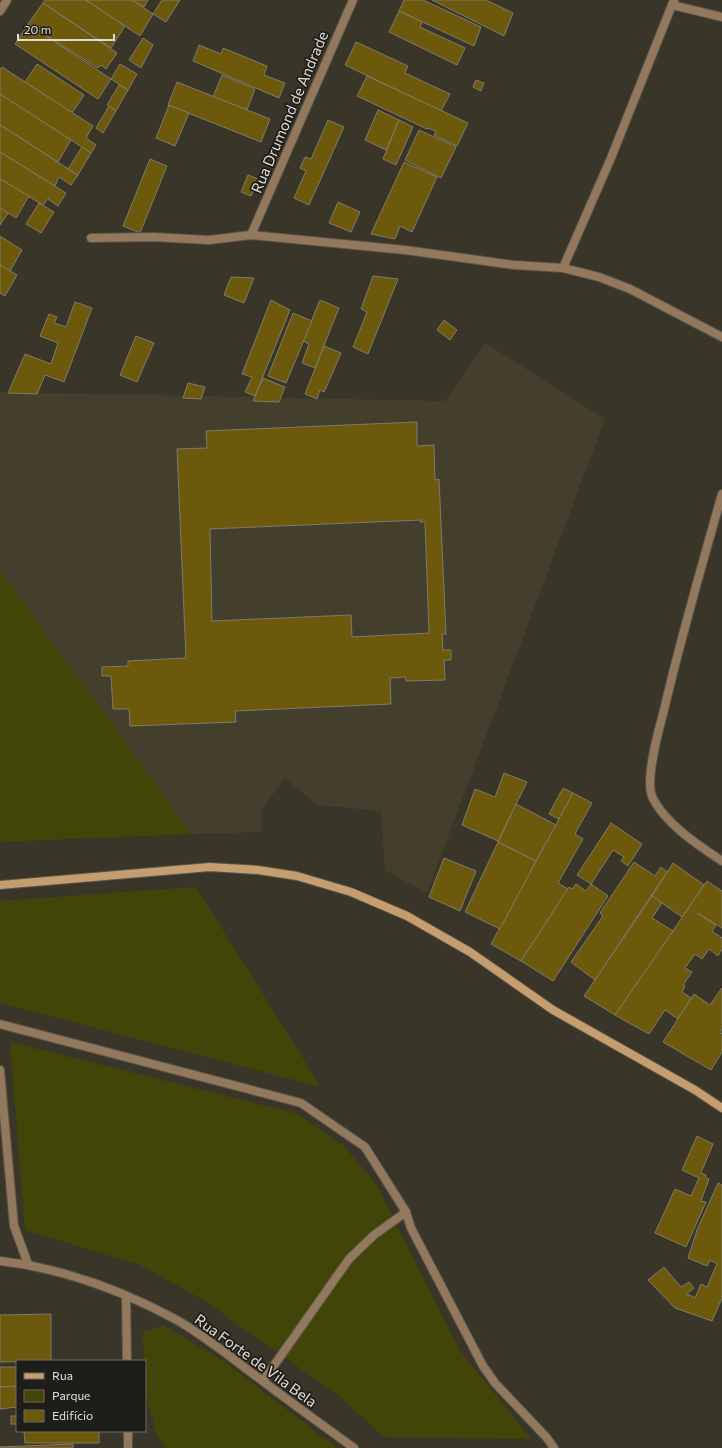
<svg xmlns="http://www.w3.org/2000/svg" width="722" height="1448" font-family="Commissioner,sans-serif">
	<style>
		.built { fill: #443f2c }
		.green { fill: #414508 }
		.building { fill: #6c590b; stroke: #7f7b6d; fill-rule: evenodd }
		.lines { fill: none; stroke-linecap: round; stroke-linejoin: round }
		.minor-casing { stroke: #575448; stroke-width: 10 }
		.secondary-casing { stroke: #575448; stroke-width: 10 }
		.minor { stroke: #92785c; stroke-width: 8 }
		.secondary { stroke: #c69d6f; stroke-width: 8 }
		.labels { text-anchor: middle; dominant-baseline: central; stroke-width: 3.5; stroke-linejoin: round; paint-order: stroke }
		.street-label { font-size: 15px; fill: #e1ded7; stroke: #1f1d17 }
	</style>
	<rect width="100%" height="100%" fill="#393629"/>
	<path class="built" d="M485 343 605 419 427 893 385 870 381 811 318 805 284 778 261 812V832L192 834 0 570V392L445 401Z"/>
	<g class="green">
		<path d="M0 570 192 834 0 842Z"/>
		<path d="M196 887 321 1087 0 1003V901Z"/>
		<path d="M10 1042 297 1114 344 1146 376 1184 459 1349 531 1439 384 1437 339 1396 205 1301 140 1265 25 1230Z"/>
		<path d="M164 1325 226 1363 337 1448H166L157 1436 145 1393 143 1332Z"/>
	</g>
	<g class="building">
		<path d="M45 0H86L125 26 111 48 43 3Z"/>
		<path d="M86 0H132L153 14 140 36Z"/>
		<path d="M132 0H148L144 7Z"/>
		<path d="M162 0H180L166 22 153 14Z"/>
		<path d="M404 0H423L481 27 474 46 399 11Z"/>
		<path d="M432 0H486L513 13 504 36Z"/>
		<path d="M43 3 117 53 106 69 101 65 98 68 28 24Z"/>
		<path d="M399 11 422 22 420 27 465 48 457 65 389 32Z"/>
		<path d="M28 24 111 79 98 99 15 44Z"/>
		<path d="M143 38 153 45 141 68 129 60Z"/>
		<path d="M356 42 408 66 405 73 450 94 441 111 345 65Z"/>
		<path d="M199 45 221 54 223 48 267 66 264 75 285 83 279 98 193 61Z"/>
		<path d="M37 64 84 95 72 113 25 82Z"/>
		<path d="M120 64 137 74 128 90 111 79Z"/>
		<path d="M2 67 93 126 86 138 96 145 91 153 0 94V69Z"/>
		<path d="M222 75 255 89 247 110 213 97Z"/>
		<path d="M367 76 468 123 457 146 434 135 436 131 428 128 427 129 357 96Z"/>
		<path d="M476 80 484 83 481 91 473 87Z"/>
		<path d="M177 82 270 119 261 142 168 105Z"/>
		<path d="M119 85 128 90 116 111 107 105Z"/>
		<path d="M0 94 71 140 58 162 0 125Z"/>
		<path d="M169 105 189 113 175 146 156 138Z"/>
		<path d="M109 106 116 111 103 133 96 128Z"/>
		<path d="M378 110 399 120 386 150 365 140Z"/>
		<path d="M328 120 344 127 309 205 294 198 306 171 300 168 305 157 311 159Z"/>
		<path d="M399 120 413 127 396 165 383 159Z"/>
		<path d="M0 125 78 175 71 185 59 177 55 186 0 152Z"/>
		<path d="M419 130 456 147 441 178 405 160Z"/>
		<path d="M82 147 91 153 78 175 68 169Z"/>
		<path d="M0 152 66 193 58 206 48 199 43 205 0 179Z"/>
		<path d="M150 159 167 166 140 233 123 226Z"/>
		<path d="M404 162 437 177 412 232 400 226 395 239 371 234Z"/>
		<path d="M248 175 258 179 251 196 241 192Z"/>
		<path d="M0 179 29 196 16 218 0 208Z"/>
		<path d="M338 202 360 212 351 232 329 223Z"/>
		<path d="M39 203 54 212 41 233 26 224Z"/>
		<path d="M0 208 8 213 0 225Z"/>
		<path d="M0 236 22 250 10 271 0 265Z"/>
		<path d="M0 265 17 275 5 296 0 293Z"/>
		<path d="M373 276 398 279 368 354 353 347 367 312 361 309Z"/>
		<path d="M231 277 254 278 244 303 224 295Z"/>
		<path d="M271 300 290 310 255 396 245 392 252 377 242 374Z"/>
		<path d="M320 300 339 308 315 368 302 363 309 344 303 341Z"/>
		<path d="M75 302 92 308 64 382 45 375 37 394 8 393 25 354 51 364 58 343 40 336 49 314 57 317 54 323 66 327Z"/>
		<path d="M293 313 312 321 286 383 268 376Z"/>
		<path d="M444 320 457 330 450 340 437 330Z"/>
		<path d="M136 336 154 343 137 382 120 375Z"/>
		<path d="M324 346 341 353 329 381 324 392 320 390 317 399 305 394Z"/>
		<path d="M263 378 285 387 279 402 253 401Z"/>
		<path d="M188 383 205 387 201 399 183 398Z"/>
		<path d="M417 422V446L434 445 435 480 439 479 446 634H442L443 650H451V660H444L445 680 406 681 405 677 390 678 391 704 235 711 236 722 130 726 129 709H113L111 676H102V667L128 666V661L186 658 177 449 207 448 206 431ZM421 520 420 522H425L429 633 352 637 351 615 212 621 210 529Z"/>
		<path d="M504 773 527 782 498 841 462 825 475 789 495 797Z"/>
		<path d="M563 788 573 793 559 819 549 814Z"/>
		<path d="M573 793 592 803 575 834 583 839 558 883 568 889 521 961 491 944Z"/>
		<path d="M516 804 556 825 536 861 498 842Z"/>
		<path d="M611 823 642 844 628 866 621 861 624 857 613 850 591 884 577 875Z"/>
		<path d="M498 842 536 861 500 929 465 912Z"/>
		<path d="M444 858 476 871 460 911 429 897Z"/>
		<path d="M634 862 655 876 661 867 667 872 595 980 571 962 603 916 600 913Z"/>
		<path d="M673 863 704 885 682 917 652 896Z"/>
		<path d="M707 881 722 891V928L697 913 716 925 712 931 722 938V949L718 956 709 949 702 959 695 954 685 968 692 972 683 985 685 986 682 992 691 998 678 1019 665 1010 649 1034 615 1015Z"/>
		<path d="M576 884 586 891 591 884 608 896 553 981 521 961 569 887 572 889Z"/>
		<path d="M652 896 662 903 652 918 673 931 615 1015 584 996Z"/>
		<path d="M722 988V1029L720 1032 722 1034V1052L711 1070 663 1042 694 994 710 1005Z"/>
		<path d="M697 1136 713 1144 701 1173 706 1175 705 1177 709 1179 701 1201 706 1202 686 1247 655 1233 675 1189 691 1196 699 1178 682 1170Z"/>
		<path d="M718 1183 722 1185V1298L712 1321 675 1308 648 1280 664 1267 681 1287 689 1282 694 1288 687 1294 695 1298 701 1284 707 1287 717 1264 710 1260 707 1266 688 1258 697 1230Z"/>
		<path d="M51 1314V1361L0 1362V1315Z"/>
		<path d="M0 1367H17V1386L0 1387Z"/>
		<path d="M17 1386V1407L0 1409V1387Z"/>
		<rect x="11" y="1416" width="6" height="8"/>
		<path d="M24 1431H99V1443H25Z"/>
		<path d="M73 1444V1448H0V1447Z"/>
	</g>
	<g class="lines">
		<defs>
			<g id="minor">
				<path d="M672 5 722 17"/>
				<path d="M0 11 7 0"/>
				<path d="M251 235 353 0"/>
				<path d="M91 238 153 237 209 240 251 235 405 250 514 265 563 268 599 277 630 289 722 337"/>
				<path d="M563 268 611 158 674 0"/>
				<path d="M722 494C702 565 681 637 664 710 659 729 645 778 652 796 663 822 699 846 722 861"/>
				<path d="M0 1024 301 1103 365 1147 406 1212"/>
				<path d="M0 1070 14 1226 28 1264"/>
				<path d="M0 1261C60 1268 121 1290 175 1319 207 1337 234 1360 264 1382 294 1405 324 1426 354 1448"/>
				<path d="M126 1296 127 1361"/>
				<path d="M263 1381 349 1259 374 1235 406 1212 411 1228 483 1366 495 1383 547 1438 554 1448"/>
				<path d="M128 1431V1448"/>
			</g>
			<path id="secondary" d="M0 885 210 867 258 870 297 876 351 892 407 916 470 952 553 1010 695 1090 722 1108"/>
		</defs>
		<use href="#minor" class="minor-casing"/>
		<use href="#secondary" class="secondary-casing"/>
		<use href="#minor" class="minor"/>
		<use href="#secondary" class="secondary"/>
	</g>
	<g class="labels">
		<g class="street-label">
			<text transform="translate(289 112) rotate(-67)">Rua Drumond de Andrade</text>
			<text transform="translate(256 1360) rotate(36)">Rua Forte de Vila Bela</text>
		</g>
	</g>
	<rect x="16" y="1360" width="130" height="72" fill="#1f1d17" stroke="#6d6a64"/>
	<rect x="24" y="1373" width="20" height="6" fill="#c69d6f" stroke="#6d6a64"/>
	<text x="52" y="1380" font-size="12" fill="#e1ded7">Rua</text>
	<rect x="24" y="1390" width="20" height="12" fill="#414508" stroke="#6d6a64"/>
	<text x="52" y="1400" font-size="12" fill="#e1ded7">Parque</text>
	<rect x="24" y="1410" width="20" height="12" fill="#6c590b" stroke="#6d6a64"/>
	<text x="52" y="1420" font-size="12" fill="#e1ded7">Edifício</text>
	<path d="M18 34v6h96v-6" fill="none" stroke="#e1ded7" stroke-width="2"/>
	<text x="24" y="34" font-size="12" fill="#e1ded7" stroke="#1f1d17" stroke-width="3" paint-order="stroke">20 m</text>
</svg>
